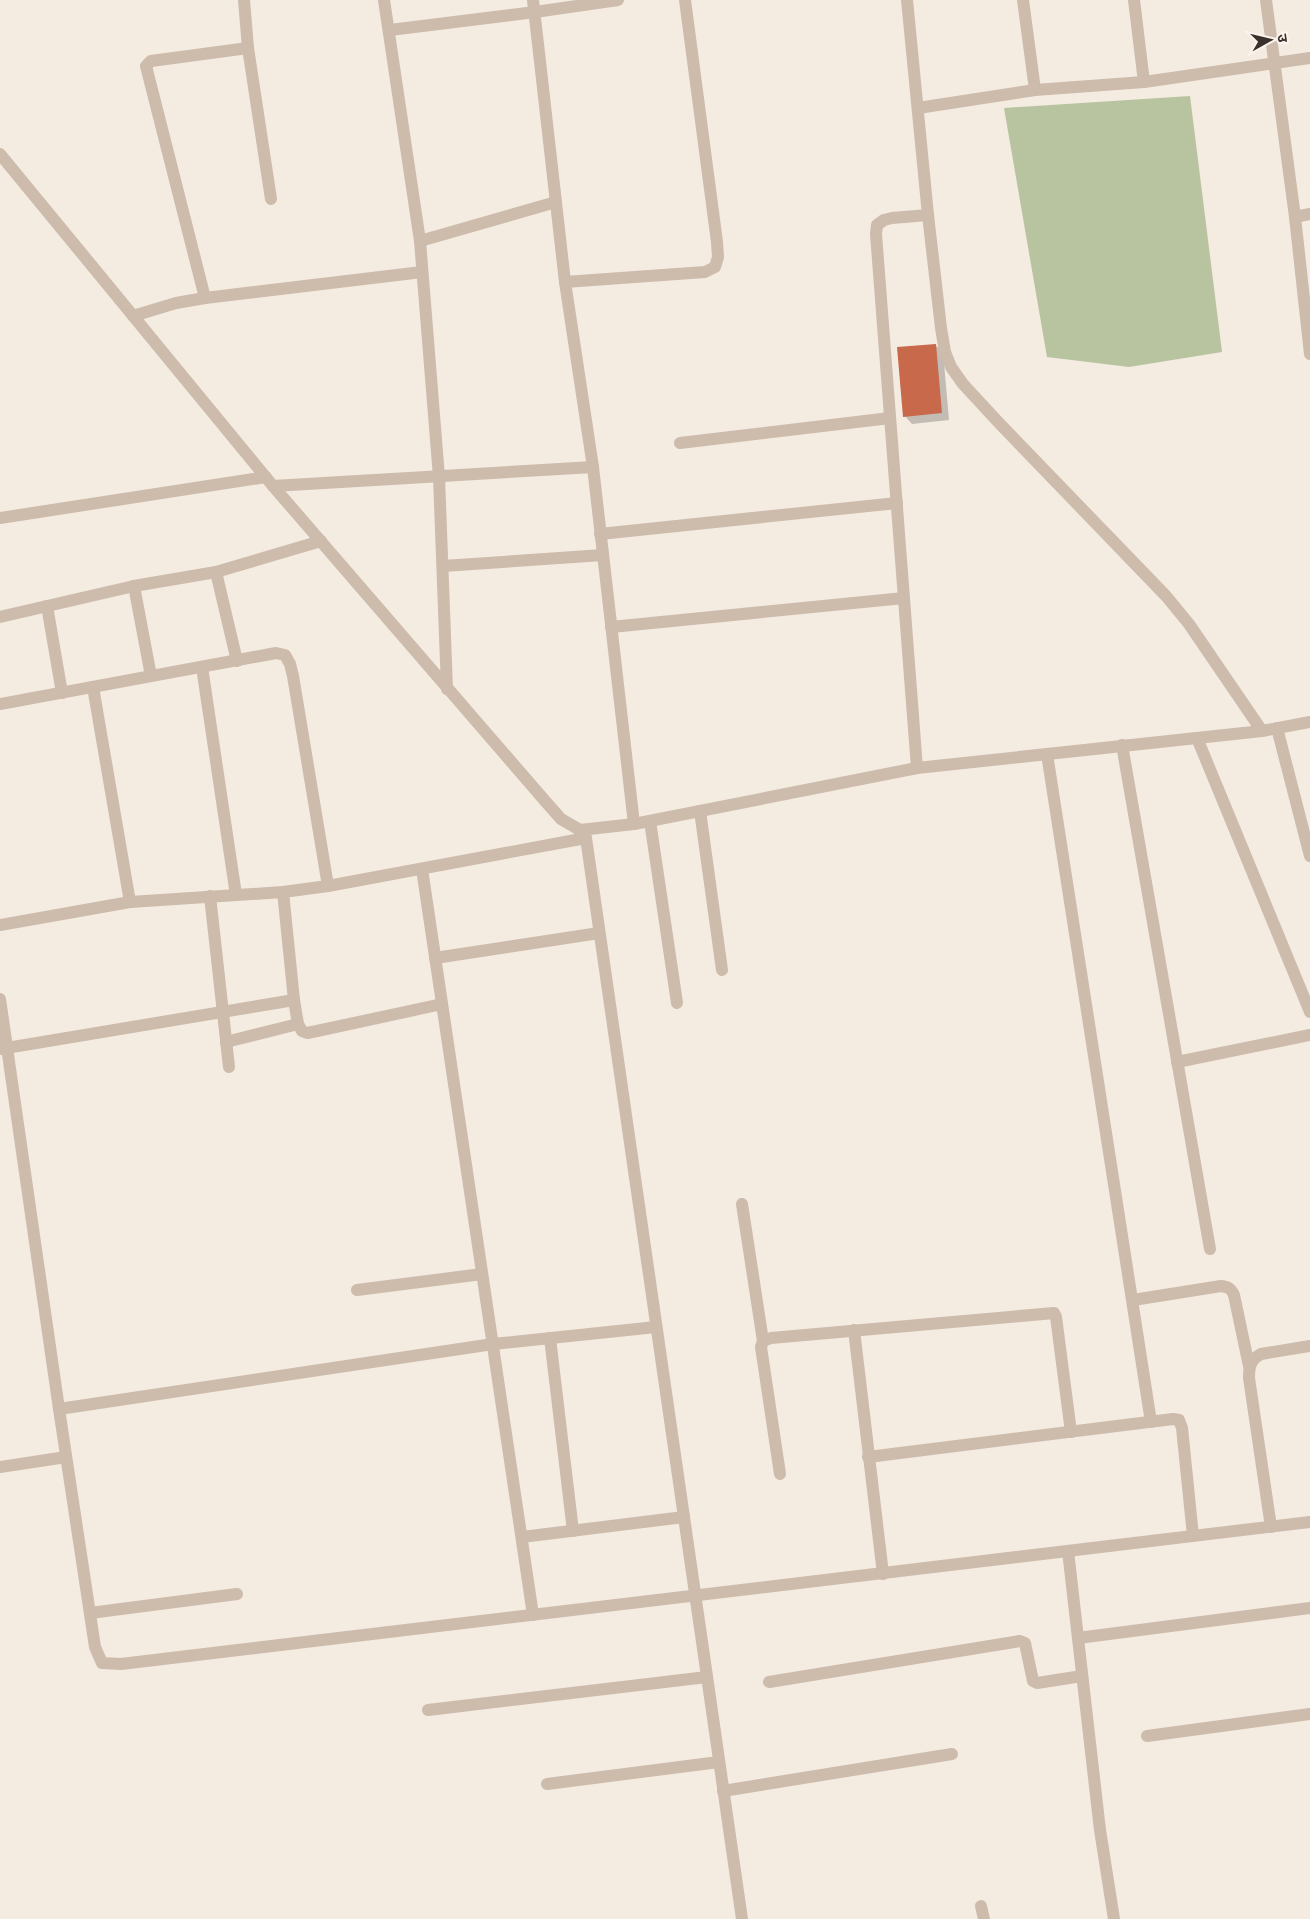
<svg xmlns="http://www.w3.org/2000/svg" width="1310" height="1919" font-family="Manrope,'Noto Sans Devanagari',sans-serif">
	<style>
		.green { fill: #b8c4a0 }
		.shadow { fill: #0003 }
		.building { fill: #c8694b }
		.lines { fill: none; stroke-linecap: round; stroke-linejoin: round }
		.minor { stroke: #cdbbac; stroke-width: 12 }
	</style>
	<rect width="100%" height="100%" fill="#f4ebe1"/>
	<path class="green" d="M1190 96 1222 352 1129 367 1047 357 1004 108Z"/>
	<path class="shadow" d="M935 345 943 352 949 420 912 424 905 416Z"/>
	<path class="building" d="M936 344 942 413 903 417 897 347Z"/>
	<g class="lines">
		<g class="minor">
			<path d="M244 0 248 48 271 199"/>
			<path d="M384 0 420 241 439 477 447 689"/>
			<path d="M533 0 565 282 705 272 715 267 718 257 717 242 685 0"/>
			<path d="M907 0 928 215 941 328 945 352 951 367 963 384 1000 424 1166 596 1189 624 1262 731"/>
			<path d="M1023 0 1035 90"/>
			<path d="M1134 0 1144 82"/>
			<path d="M1266 0 1295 217 1310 354"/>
			<path d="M390 30 535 12 618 0"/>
			<path d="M918 108 1035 90 1144 82 1310 58"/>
			<path d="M0 154 273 486 546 802 561 819 580 830 586 838 742 1919"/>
			<path d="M1295 217 1310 214"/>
			<path d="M420 241 556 202"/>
			<path d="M565 282 593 467 634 824"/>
			<path d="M205 298 146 66 151 61 248 48"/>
			<path d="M133 316 176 303 205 298 422 272"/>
			<path d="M680 443 890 418"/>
			<path d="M273 486 593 467"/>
			<path d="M0 518 266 477"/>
			<path d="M600 534 897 503"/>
			<path d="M443 566 603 555"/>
			<path d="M216 572 237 661"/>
			<path d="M134 586 151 676"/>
			<path d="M47 606 62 693"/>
			<path d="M0 617 134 586 216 572 321 541"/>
			<path d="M611 627 904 598"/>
			<path d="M202 667 236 895"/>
			<path d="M93 687 130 902"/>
			<path d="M0 704 276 653 285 655 290 664 293 676 328 886"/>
			<path d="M1277 728 1310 856"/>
			<path d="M1197 738 1310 1012"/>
			<path d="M1122 745 1210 1249"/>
			<path d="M1047 754 1151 1422"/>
			<path d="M917 768 876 234 877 225 884 220 892 218 928 215"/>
			<path d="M700 811 722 970"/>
			<path d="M650 821 677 1003"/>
			<path d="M580 830 634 824 917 768 1262 731 1310 722"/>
			<path d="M422 869 533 1615"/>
			<path d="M283 892 294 1000 298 1024 302 1031 307 1033 317 1031 442 1004"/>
			<path d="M210 896 229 1067"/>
			<path d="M0 925 130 902 283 892 328 886 586 838"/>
			<path d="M435 958 599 933"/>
			<path d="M0 999 59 1409 95 1647 102 1663 121 1664 1310 1522"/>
			<path d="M226 1042 298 1024"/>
			<path d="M0 1049 294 1000"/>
			<path d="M1177 1062 1310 1035"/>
			<path d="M742 1204 763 1341"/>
			<path d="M357 1290 482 1274"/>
			<path d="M1133 1300 1221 1286C1228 1287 1231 1288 1234 1295L1249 1366"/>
			<path d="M854 1330 883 1574"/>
			<path d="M550 1338 573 1531"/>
			<path d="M59 1409 493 1344 656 1327"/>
			<path d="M868 1457 1173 1419 1179 1420 1182 1428 1193 1536"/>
			<path d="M0 1467 66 1457"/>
			<path d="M780 1474 761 1347 763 1341 771 1338 1054 1313 1056 1317 1071 1432"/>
			<path d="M1271 1527 1249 1378C1249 1367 1250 1360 1261 1354L1310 1346"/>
			<path d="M522 1537 684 1517"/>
			<path d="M1068 1551 1100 1830 1114 1919"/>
			<path d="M90 1613 237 1594"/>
			<path d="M1078 1638 1310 1608"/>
			<path d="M769 1682 1020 1641 1025 1643 1033 1681 1037 1683 1082 1676"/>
			<path d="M428 1710 707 1677"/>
			<path d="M1147 1736 1310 1714"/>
			<path d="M547 1784 719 1762"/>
			<path d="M723 1791 952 1754"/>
			<path d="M981 1906 984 1919"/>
		</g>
	</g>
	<g transform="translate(1270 40) rotate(82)" stroke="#fbf5ee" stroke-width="4" paint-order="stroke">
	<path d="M0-4L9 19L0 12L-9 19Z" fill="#3b302b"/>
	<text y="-8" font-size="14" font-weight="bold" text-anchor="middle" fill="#3b302b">उ</text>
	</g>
</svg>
